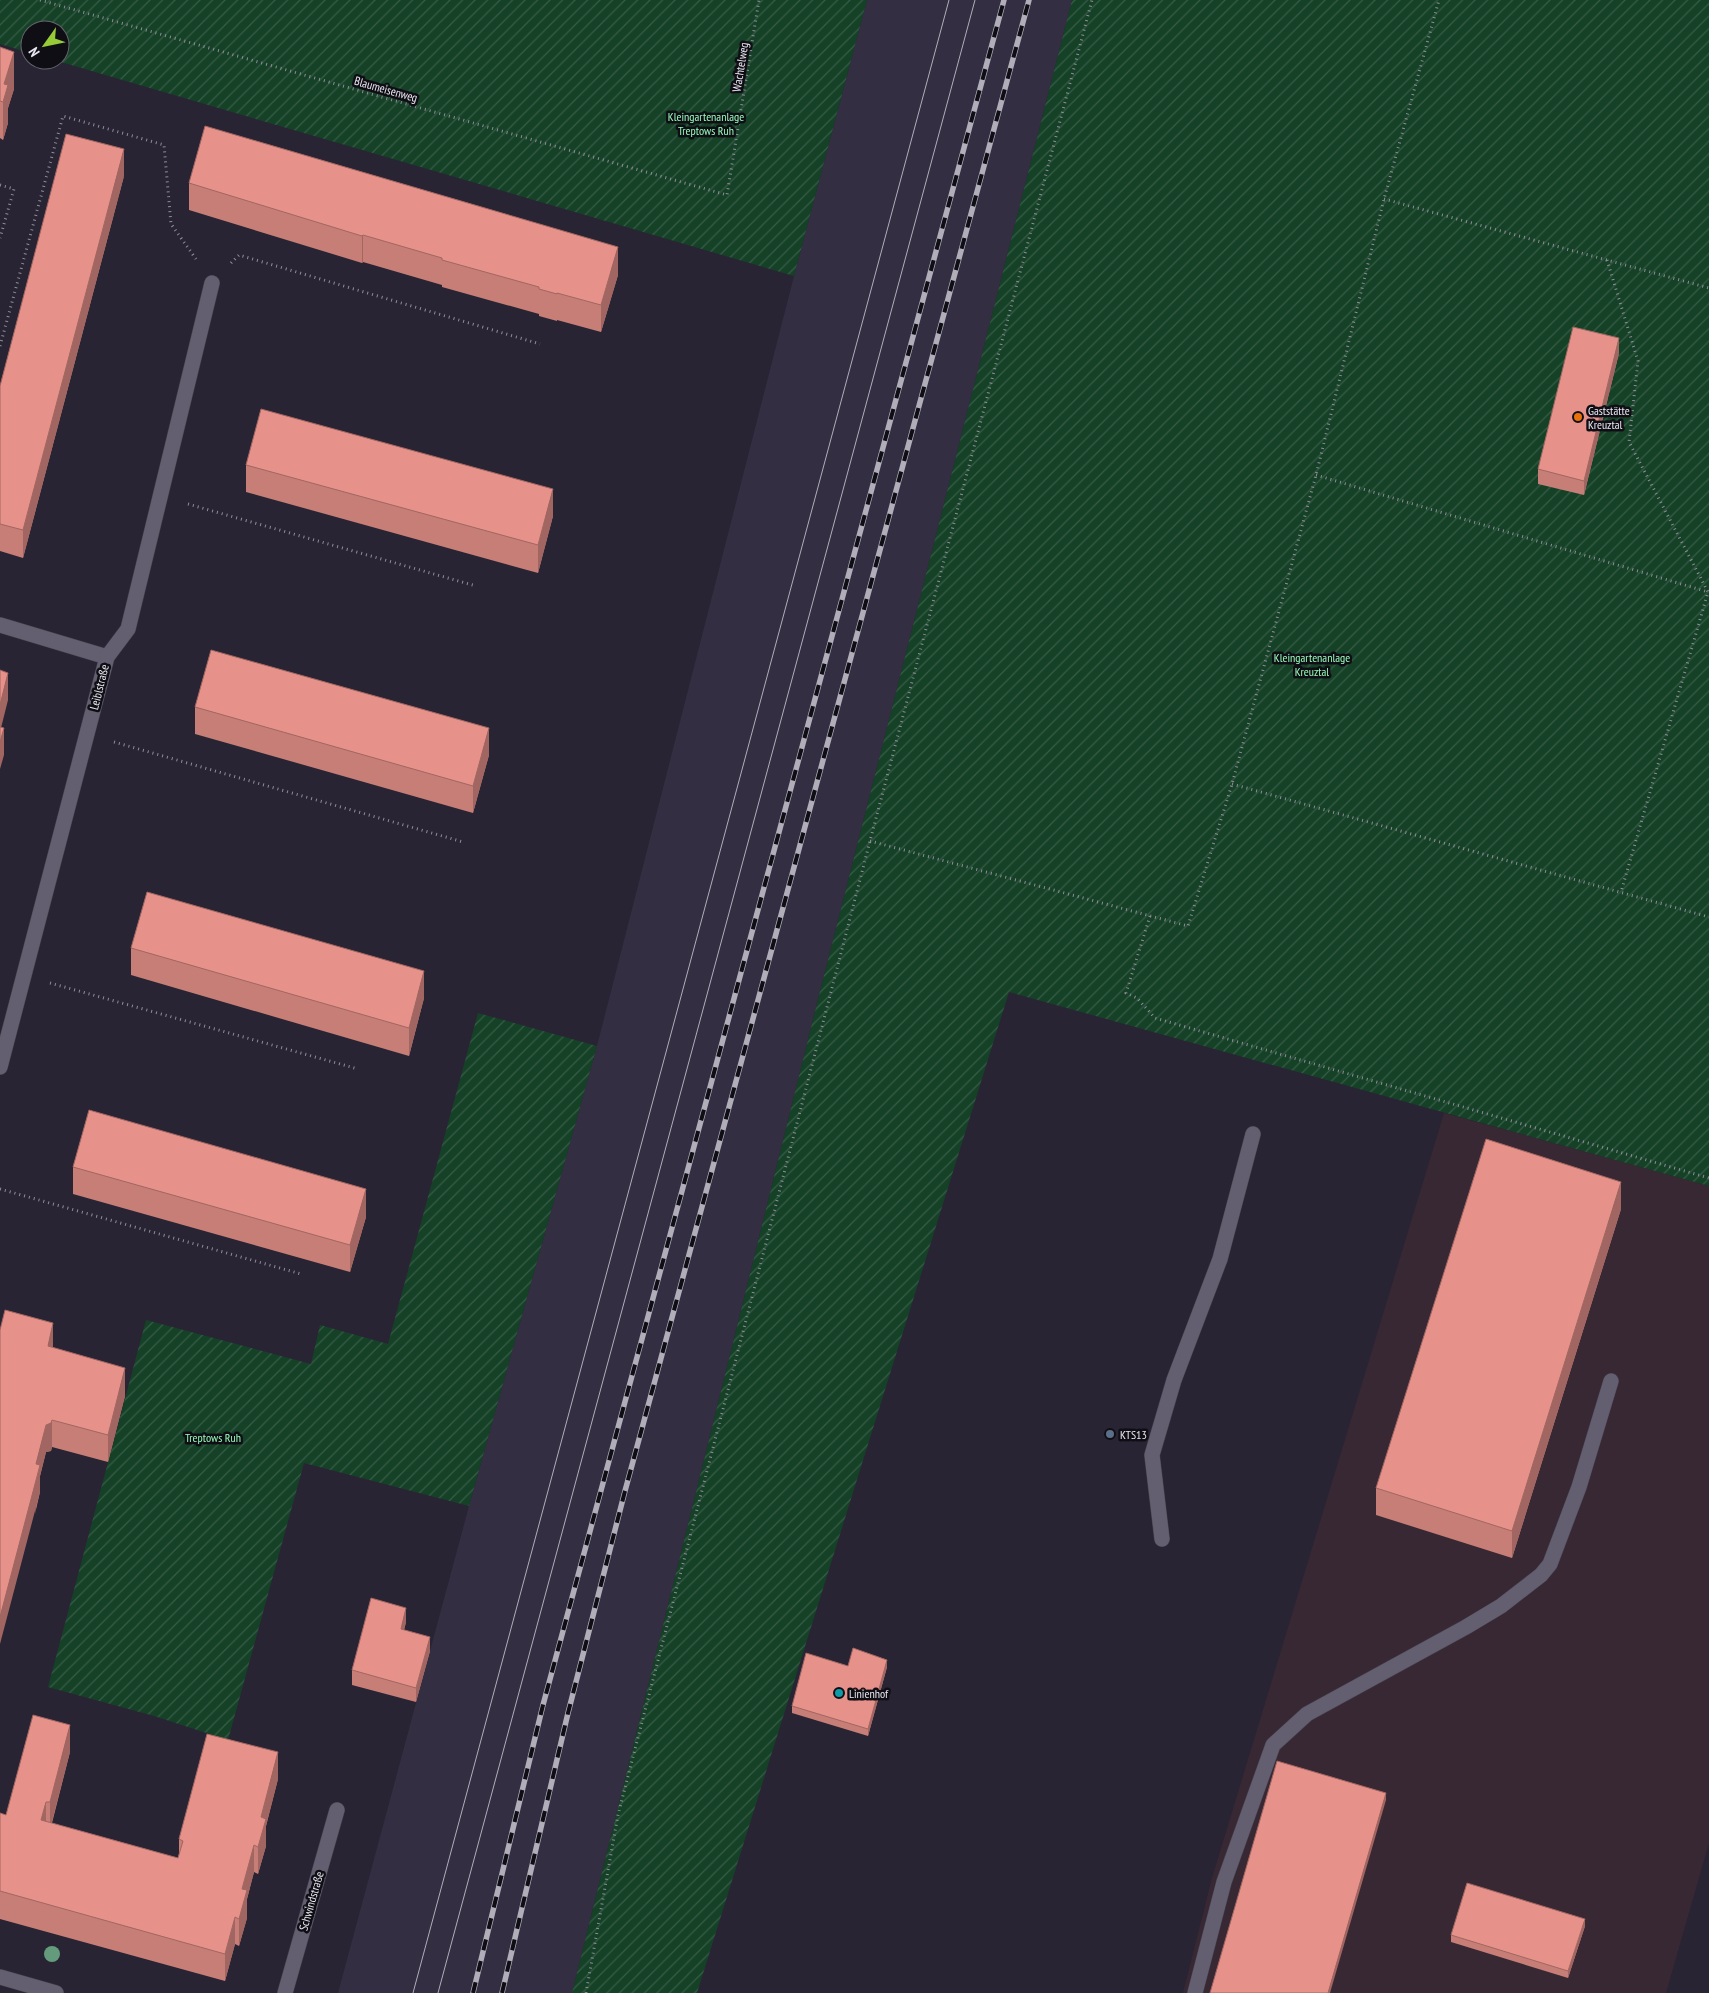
<svg xmlns="http://www.w3.org/2000/svg" width="1709" height="1993" font-family="'PT Sans Narrow',sans-serif">
	<style>
		.commercial { fill: #382834 }
		.built { fill: #332e42 }
		.garden { fill: url(#garden-furrows) }
		.lines { fill: none; stroke-linecap: round; stroke-linejoin: round }
		.minor-casing { stroke: #45424e; stroke-width: 16 }
		.path { stroke: #918e9a; stroke-width: 3; stroke-dasharray: 1 4; stroke-linecap: butt }
		.minor { stroke: #635f70; stroke-width: 15 }
		.tram { stroke: #b1aeba; stroke-width: 1 }
		.rail-casing { stroke: #b1aeba; stroke-width: 5.5 }
		.rail { stroke: #100e15; stroke-width: 4; stroke-dasharray: 11; stroke-linecap: butt }
		.tree { fill: #649b7d }
		.wall { fill: #c67e77 }
		.shaded-wall { fill: #a16661 }
		.building { fill: #e6928a; stroke: #a16661 }
		.food-dot { fill: #e8710a; stroke: #100e15; stroke-width: 2 }
		.service-dot { fill: #5c6f8a; stroke: #100e15; stroke-width: 2 }
		.culture-dot { fill: #0f9aa8; stroke: #100e15; stroke-width: 2 }
		.labels { text-anchor: middle; dominant-baseline: central; stroke-width: 5; stroke-linejoin: round; paint-order: stroke }
		.street-label { font-size: 12px; fill: #eae8f2; stroke: #100e15 }
		.park-label { font-size: 12px; fill: #95fcb9; stroke: #100e15 }
		.poi-label { font-size: 12px; fill: #eae8f2; stroke: #100e15; text-anchor: start }
	</style>
	<defs>
		<pattern id="garden-furrows" width="10" height="10" patternUnits="userSpaceOnUse" patternTransform="scale(1.25)"><rect width="10" height="10" fill="#154127"/><path d="M-1 1l2-2M0 10L10 0M9 11l2-2" fill="none" stroke="#375c47"/></pattern>
	</defs>
	<rect width="100%" height="100%" fill="#282433"/>
	<path class="commercial" d="M1444 1113 1709 1186V1843L1666 1993H1183L1212 1878Z"/>
	<path class="built" d="M867 0H1072L819 995 572 1993H338L469 1506 597 1046 794 276Z"/>
	<g class="garden">
		<path d="M0 0H867L794 276 54 60H60V30H30V53L0 44Z"/>
		<path d="M1072 0H1709V1186L1009 992 697 1993H572L819 995Z"/>
		<path d="M478 1013 597 1046 469 1506 304 1463 228 1740 154 1716 48 1687 146 1320 311 1364 320 1325 388 1344Z"/>
	</g>
	<g class="lines">
		<defs>
			<g id="minor">
				<path d="M0 625 107 657"/>
				<path d="M0 1067 107 657 128 629 212 283"/>
				<path d="M1162 1539 1152 1455 1174 1380 1220 1259 1253 1134"/>
				<path d="M0 1977 56 1993"/>
				<path d="M285 1993 337 1810"/>
				<path d="M1195 1993 1224 1882 1273 1745 1307 1714 1466 1627 1501 1606 1541 1575 1550 1564 1579 1487 1611 1381"/>
			</g>
		</defs>
		<use href="#minor" class="minor-casing"/>
		<g class="path">
			<path d="M40 0 727 195 759 0"/>
			<path d="M0 185 14 189 0 238"/>
			<path d="M1384 199 1709 288"/>
			<path d="M1607 260 1638 361 1629 442 1708 592 1621 892"/>
			<path d="M231 263 239 255 540 344"/>
			<path d="M0 346 63 116 164 145 171 224 196 259"/>
			<path d="M1316 475 1708 592"/>
			<path d="M188 504 476 586"/>
			<path d="M114 742 463 842"/>
			<path d="M1232 784 1709 917"/>
			<path d="M870 841 1188 926 1232 784 1316 475 1384 199 1439 0"/>
			<path d="M1150 916 1126 993 1137 998 1155 1018 1709 1178"/>
			<path d="M50 983 358 1069"/>
			<path d="M0 1189 301 1274"/>
			<path d="M586 1993 618 1815 870 841 1092 0"/>
		</g>
		<use href="#minor" class="minor"/>
		<g class="tram">
			<path d="M413 1993 949 0"/>
			<path d="M438 1993 975 0"/>
		</g>
		<defs>
			<g id="rail">
				<path d="M473 1993 543 1705 1004 0"/>
				<path d="M502 1993 568 1713 625 1491 1029 0"/>
			</g>
		</defs>
		<use href="#rail" class="rail-casing"/>
		<use href="#rail" class="rail"/>
	</g>
	<circle class="tree" cx="52" cy="1954" r="8"/>
	<g class="wall">
		<path d="M0 47 14 89 8 108V123L3 140 0 138Z"/>
		<path d="M124 176 23 558 0 551V386Z"/>
		<path d="M189 183 618 275 601 332 557 320V321L539 316V314L442 287V285L363 262 362 263 189 210Z"/>
		<path d="M1619 353 1584 495 1538 484V469Z"/>
		<path d="M246 465 553 516 538 573 246 492Z"/>
		<path d="M195 707 489 755 473 813 195 734Z"/>
		<path d="M131 948 424 998 409 1056 131 975Z"/>
		<path d="M73 1167 366 1217 350 1272 73 1194Z"/>
		<path d="M1621 1209 1512 1558 1376 1515V1488Z"/>
		<path d="M53 1348 125 1396 108 1462 52 1447 51 1451 46 1452 40 1476V1492L35 1514Z"/>
		<path d="M406 1622 404 1630 430 1651 416 1702 352 1685V1670Z"/>
		<path d="M848 1666 887 1667 868 1736 792 1713V1706Z"/>
		<path d="M70 1752 52 1823 178 1858 179 1854V1839L278 1779 266 1826V1846L258 1874 254 1872 247 1899V1918L239 1946 235 1944 225 1981 0 1919V1813L6 1815Z"/>
		<path d="M1585 1926 1568 1978 1451 1942V1935Z"/>
	</g>
	<g class="shaded-wall">
		<path d="M14 52V89L8 108V123L3 140V102L4 84Z"/>
		<path d="M124 149V176L23 558V530Z"/>
		<path d="M363 235V262L362 263V236Z"/>
		<path d="M618 247V275L601 332V305Z"/>
		<path d="M1619 338V353L1584 495V481Z"/>
		<path d="M553 489V516L538 573V545Z"/>
		<path d="M8 673V700L0 732V705Z"/>
		<path d="M4 728V755L0 769V742Z"/>
		<path d="M489 728V755L473 813V786Z"/>
		<path d="M424 971V998L409 1056V1028Z"/>
		<path d="M1621 1182V1209L1512 1558V1531Z"/>
		<path d="M366 1189V1217L350 1272V1245Z"/>
		<path d="M53 1323V1350L48 1346Z"/>
		<path d="M125 1368V1396L108 1462V1435Z"/>
		<path d="M52 1420V1447L51 1451 46 1452 40 1476V1492L0 1644V1617L36 1464 46 1425Z"/>
		<path d="M406 1608V1622L401 1643V1629Z"/>
		<path d="M430 1637V1651L416 1702V1688Z"/>
		<path d="M887 1660V1667L868 1736V1729Z"/>
		<path d="M70 1725V1752L50 1829V1802Z"/>
		<path d="M278 1752V1779L266 1826V1846L258 1874V1847L261 1817Z"/>
		<path d="M1386 1793V1800L1330 1993H1328Z"/>
		<path d="M46 1802V1829L41 1820Z"/>
		<path d="M254 1845V1872L247 1899V1918L239 1946V1919L242 1889Z"/>
		<path d="M235 1917V1944L225 1981V1954Z"/>
		<path d="M1585 1919V1926L1568 1978V1971Z"/>
	</g>
	<g class="building">
		<path d="M0 47 14 52 4 84 8 85 3 102 0 101Z"/>
		<path d="M205 126 618 247 601 305 557 293V294L539 289V287L442 260V258L363 235 362 236 189 183Z"/>
		<path d="M66 134 124 149 23 530 0 524V386Z"/>
		<path d="M1573 327 1619 338 1584 481 1538 469Z"/>
		<path d="M261 409 553 489 538 545 246 465Z"/>
		<path d="M211 650 489 728 473 786 195 707Z"/>
		<path d="M0 670 8 673 0 705Z"/>
		<path d="M0 727 4 728 0 742Z"/>
		<path d="M147 892 424 971 409 1028 131 948Z"/>
		<path d="M89 1110 366 1189 350 1245 73 1167Z"/>
		<path d="M1486 1139 1621 1182 1512 1531 1376 1488Z"/>
		<path d="M5 1310 53 1323 48 1346 125 1368 108 1435 52 1420 51 1423 46 1425 36 1464 40 1465 0 1617V1330Z"/>
		<path d="M371 1598 406 1608 401 1629 430 1637 416 1688 352 1670Z"/>
		<path d="M853 1648 887 1660 868 1729 792 1706 806 1653 848 1666Z"/>
		<path d="M33 1715 70 1725 50 1802H46L41 1820 178 1858 183 1841 179 1839 207 1734 278 1752 261 1817 266 1819 258 1847 254 1845 242 1889 247 1890 239 1919 235 1917 225 1954 0 1891V1813L6 1815Z"/>
		<path d="M1277 1761 1386 1793 1328 1993H1210Z"/>
		<path d="M1467 1883 1585 1919 1568 1971 1451 1935Z"/>
	</g>
	<circle class="food-dot" cx="1578" cy="417" r="5"/>
	<circle class="service-dot" cx="1110" cy="1434" r="5"/>
	<circle class="culture-dot" cx="839" cy="1693" r="5"/>
	<g class="labels">
		<g class="street-label">
			<text transform="translate(740 67) rotate(-81)">Wachtelweg</text>
			<text transform="translate(386 89) rotate(16)">Blaumeisenweg</text>
			<text transform="translate(99 687) rotate(-76)">Leiblstraße</text>
			<text transform="translate(311 1901) rotate(-74)">Schwindstraße</text>
		</g>
		<g class="park-label">
			<text x="706" y="116">Kleingartenanlage<tspan x="706" dy="14">Treptows Ruh</tspan></text>
			<text x="1312" y="657">Kleingartenanlage<tspan x="1312" dy="14">Kreuztal</tspan></text>
			<text x="213" y="1437">Treptows Ruh</text>
		</g>
		<g class="poi-label">
			<text x="1588" y="410">Gaststätte<tspan x="1588" dy="14">Kreuztal</tspan></text>
			<text x="1120" y="1434">KTS13</text>
			<text x="849" y="1693">Linienhof</text>
		</g>
	</g>
	<g transform="translate(45 45) rotate(237)"><circle r="24" fill="#100e15" stroke="#67656d"/>
	<path d="M0-4L9 19L0 12L-9 19Z" fill="#97cc38"/>
	<text y="-8" font-size="14" font-weight="bold" text-anchor="middle" fill="#eae8f2">N</text>
	</g>
</svg>
